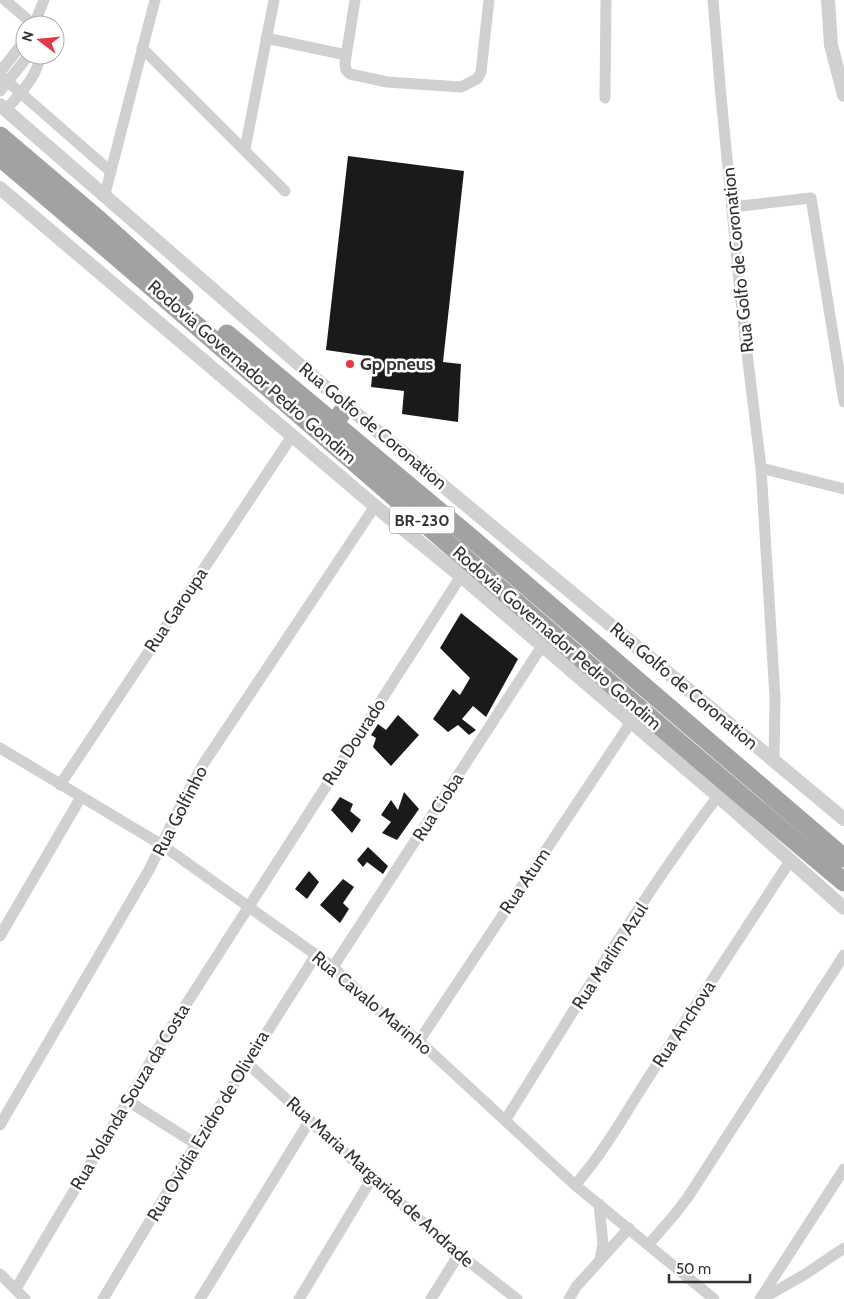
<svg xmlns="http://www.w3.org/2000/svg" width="844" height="1299" font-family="Cabin,sans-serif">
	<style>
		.building { fill: #1a1a1a }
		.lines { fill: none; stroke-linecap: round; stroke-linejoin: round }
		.minor { stroke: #d0d0d0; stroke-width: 11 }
		.tertiary { stroke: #d0d0d0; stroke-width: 14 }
		.trunk { stroke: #a2a2a2; stroke-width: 19 }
		.poi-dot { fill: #e63946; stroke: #fff; stroke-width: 2 }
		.labels { text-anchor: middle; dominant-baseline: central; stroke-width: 5; stroke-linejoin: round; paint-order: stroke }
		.shield { fill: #fff; stroke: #707070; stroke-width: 1 }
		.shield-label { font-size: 16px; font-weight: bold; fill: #333 }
		.street-label { font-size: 18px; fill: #333; stroke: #fff }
		.poi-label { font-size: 18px; font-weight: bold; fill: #333; stroke: #fff; text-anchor: start }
	</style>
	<rect width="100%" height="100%" fill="#fff"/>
	<g class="building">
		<path d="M348 156 464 171 443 362 461 364 458 422 402 414 404 391 371 387 374 357 326 350Z"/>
		<path d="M461 613 518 659 486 717 473 706 462 719 476 730 469 735 458 725 448 732 433 719 453 689 460 695 470 678 440 648Z"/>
		<path d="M398 715 419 735 391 766 373 747 376 738 371 735 378 724 386 730Z"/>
		<path d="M404 792 419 809 397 840 382 833 391 822 381 815 391 800 398 810Z"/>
		<path d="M340 797 353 804 350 811 361 820 352 833 331 810Z"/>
		<path d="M368 847 388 866 383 874 367 862 363 867 357 860Z"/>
		<path d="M309 871 319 882 307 899 295 889Z"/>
		<path d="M343 879 354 887 343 903 349 909 340 923 320 905Z"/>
	</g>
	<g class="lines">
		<g class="minor">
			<path d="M5 0 34 25"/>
			<path d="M355 0 345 63 346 70 350 74 387 82 461 87 473 81 478 78 481 72 489 0"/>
			<path d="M713 0 721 97 742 312 761 468 775 697 774 760"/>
			<path d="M34 25 44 0"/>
			<path d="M266 38 346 55"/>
			<path d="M142 48 285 191"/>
			<path d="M0 72 25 40"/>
			<path d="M0 75 110 171"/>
			<path d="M0 91 29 55"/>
			<path d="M605 98 606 0"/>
			<path d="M6 110C19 94 38 77 40 55"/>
			<path d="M245 149 274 0"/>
			<path d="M105 194 155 0"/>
			<path d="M732 207 811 198 844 402"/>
			<path d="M761 468 844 489"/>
			<path d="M0 748 162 845 333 967 377 1009 419 1041 575 1185 714 1299"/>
			<path d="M60 785 292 436"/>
			<path d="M0 936 81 797"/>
			<path d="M333 967 542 646"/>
			<path d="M419 1041 631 722"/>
			<path d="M246 1062 372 1178 459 1254 517 1299"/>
			<path d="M128 1101 196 1144"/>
			<path d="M506 1119C574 1011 640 899 718 796"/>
			<path d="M0 1125 149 870 183 801 204 763 375 506"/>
			<path d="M575 1185C606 1150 627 1110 652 1072 698 1001 744 931 790 861"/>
			<path d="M599 1204 603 1244 600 1260"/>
			<path d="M649 1244 675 1214 688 1197 844 955"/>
			<path d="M0 1274 25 1299"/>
			<path d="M16 1289C63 1207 114 1127 160 1045L461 576"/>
			<path d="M103 1299 196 1144 316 955"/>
			<path d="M200 1299 310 1120"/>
			<path d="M299 1299 372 1178"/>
			<path d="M431 1299 459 1254"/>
			<path d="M569 1299 576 1287 629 1228"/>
			<path d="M760 1299 844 1169"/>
			<path d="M762 1299 807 1273 844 1248"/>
		</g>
		<g class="tertiary">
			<path d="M828 0 831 45 844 95"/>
			<path d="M0 105 347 406 844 819"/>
			<path d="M0 188 375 506 461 576 718 796 844 908"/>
		</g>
		<g class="trunk">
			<path d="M0 136 100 221 184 297"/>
			<path d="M0 157C283 397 559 644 844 882"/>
			<path d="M227 334 470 537 844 858"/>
			<path d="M334 423 347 406"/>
		</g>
	</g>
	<circle class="poi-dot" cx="350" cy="364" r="5"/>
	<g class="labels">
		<rect class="shield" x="389.5" y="506.5" width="65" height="27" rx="4"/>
		<g class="shield-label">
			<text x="422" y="520">BR-230</text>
		</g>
		<g class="street-label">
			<text transform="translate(738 260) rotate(-96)">Rua Golfo de Coronation</text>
			<text transform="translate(252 372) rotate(41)">Rodovia Governador Pedro Gondim</text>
			<text transform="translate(373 426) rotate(40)">Rua Golfo de Coronation</text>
			<text transform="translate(176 610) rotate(-56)">Rua Garoupa</text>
			<text transform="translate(557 638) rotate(41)">Rodovia Governador Pedro Gondim</text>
			<text transform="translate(684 686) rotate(40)">Rua Golfo de Coronation</text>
			<text transform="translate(354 742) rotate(-57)">Rua Dourado</text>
			<text transform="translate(438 807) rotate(-57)">Rua Cioba</text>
			<text transform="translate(180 811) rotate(-63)">Rua Golfinho</text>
			<text transform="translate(525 881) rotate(-56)">Rua Atum</text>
			<text transform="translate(610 956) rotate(-57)">Rua Marlim Azul</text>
			<text transform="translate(372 1003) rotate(40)">Rua Cavalo Marinho</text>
			<text transform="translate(684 1024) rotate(-57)">Rua Anchova</text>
			<text transform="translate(130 1097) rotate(-59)">Rua Yolanda Souza da Costa</text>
			<text transform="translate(208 1126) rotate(-59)">Rua Ovídia Ezidro de Oliveira</text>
			<text transform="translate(380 1182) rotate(42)">Rua Maria Margarida de Andrade</text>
		</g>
		<g class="poi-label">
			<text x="360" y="364">Gp pneus</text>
		</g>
	</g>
	<g transform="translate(40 40) rotate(286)"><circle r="24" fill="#ffffff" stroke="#adadad"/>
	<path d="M0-4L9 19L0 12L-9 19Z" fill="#e63946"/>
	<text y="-8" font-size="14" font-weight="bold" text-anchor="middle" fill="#333333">N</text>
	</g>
	<path d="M669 1274v8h81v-8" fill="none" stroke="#333333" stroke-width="2.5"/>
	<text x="676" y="1274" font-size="15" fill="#333333" stroke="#ffffff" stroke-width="4" paint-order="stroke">50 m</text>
</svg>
